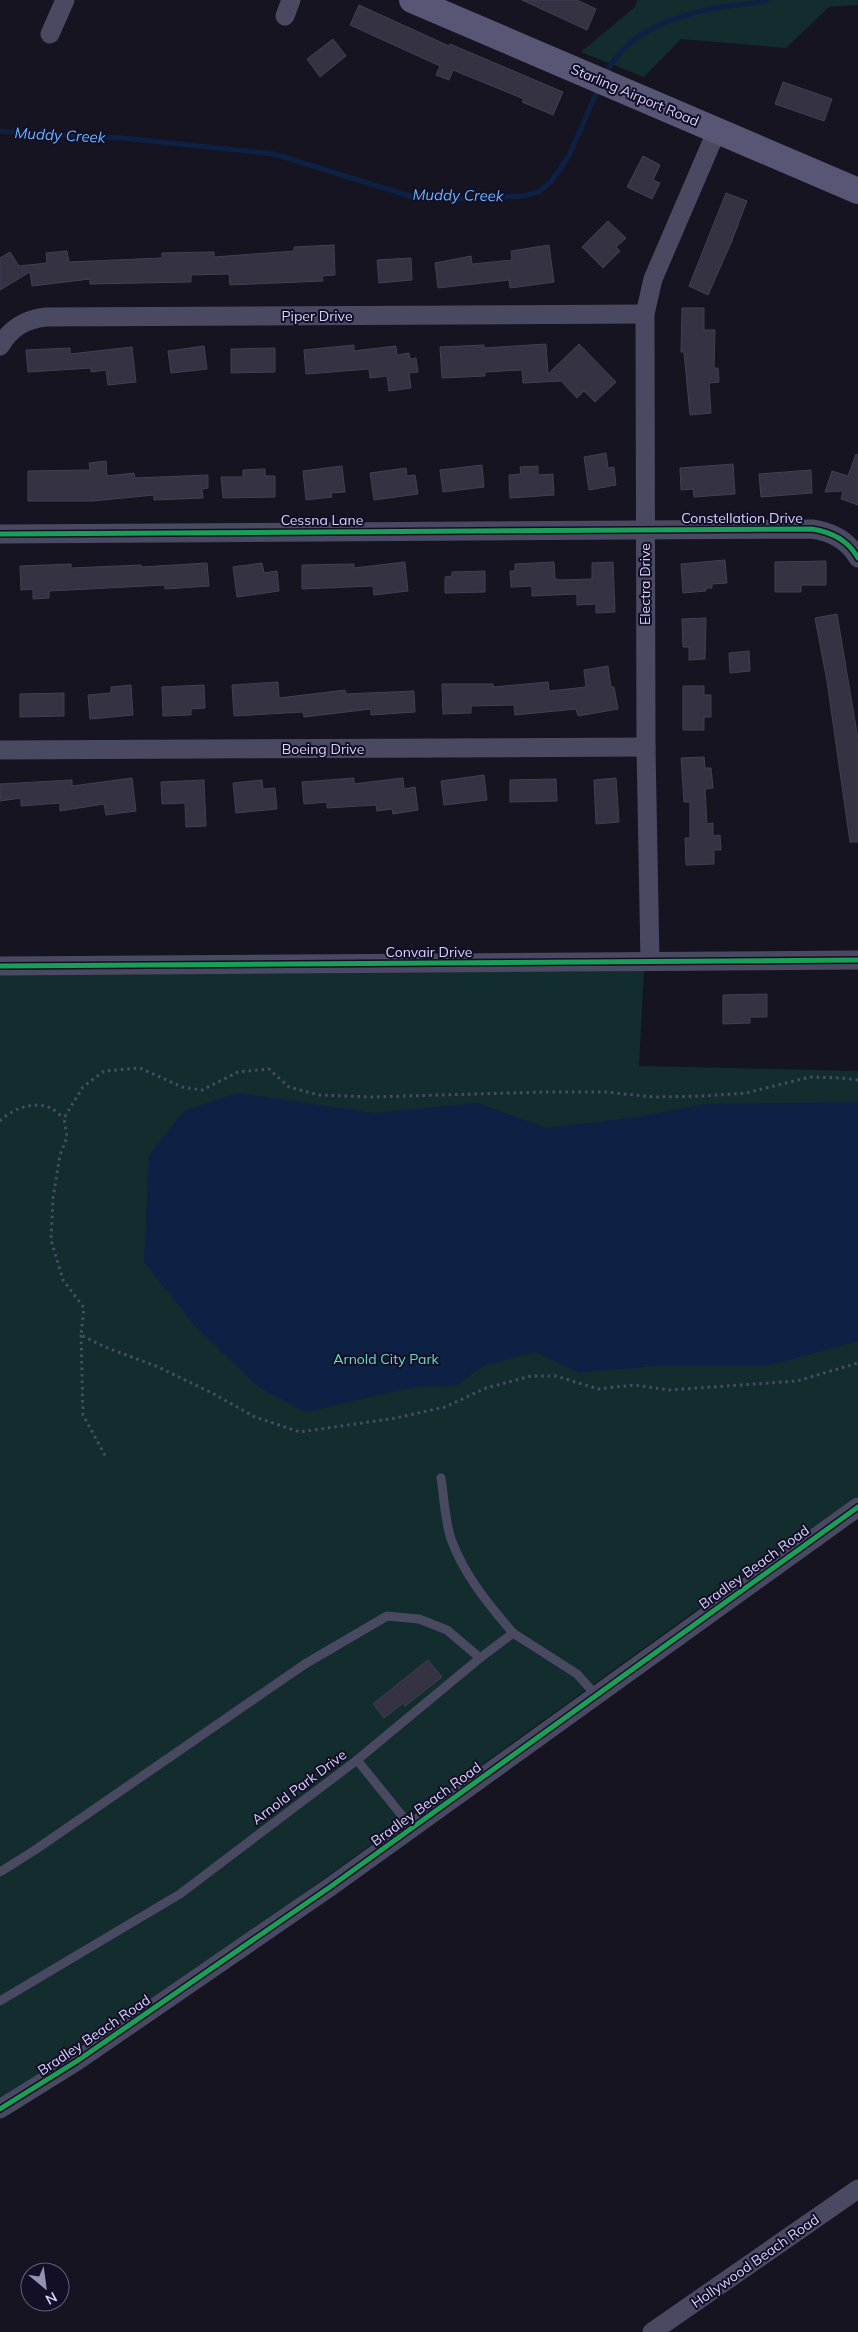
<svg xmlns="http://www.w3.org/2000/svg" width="858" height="2332" font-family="Mulish,sans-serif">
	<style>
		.green { fill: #132c2d }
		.water { fill: #0d2144 }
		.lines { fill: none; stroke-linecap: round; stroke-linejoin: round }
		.stream { stroke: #0d2144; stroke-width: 5 }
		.building { fill: #343243; stroke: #433f54 }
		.path { stroke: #44505f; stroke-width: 3; stroke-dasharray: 2.5 4; stroke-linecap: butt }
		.lane { stroke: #4a4962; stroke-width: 9 }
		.street { stroke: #4a4962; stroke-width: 19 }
		.secondary { stroke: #575674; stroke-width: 26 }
		.cycleway-casing { stroke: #130f26; stroke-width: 8 }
		.cycleway { stroke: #1a9f57; stroke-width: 5 }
		.labels { text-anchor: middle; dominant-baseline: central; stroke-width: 4; stroke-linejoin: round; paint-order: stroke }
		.street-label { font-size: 14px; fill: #d9d4ff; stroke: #130f26 }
		.park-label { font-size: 14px; fill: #5fe0c0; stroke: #130f26 }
		.water-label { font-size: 15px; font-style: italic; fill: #62b6ff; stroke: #130f26 }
	</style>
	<rect width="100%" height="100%" fill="#161421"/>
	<g class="green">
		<path d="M637 0H858V5L829 7 786 48 681 39 644 77 581 52 635 7Z"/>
		<path d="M644 971 639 1066 858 1071V1497L748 1573 260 1925 0 2102V975Z"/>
	</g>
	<path class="water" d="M238 1093 374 1113 478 1103 546 1128 631 1118 705 1104 858 1102V1341L767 1366H654L580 1373 535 1352 483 1366 456 1386 414 1387 306 1412 260 1388 196 1327 144 1262 149 1155 184 1111Z"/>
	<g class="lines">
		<g class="stream">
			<path d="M605 75C626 31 676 15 721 7 736 4 752 5 767 0"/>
			<path d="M0 131 122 138 274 154 413 197 450 199 523 196 539 192 551 182 569 156 599 87"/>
		</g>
	</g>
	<g class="building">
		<path d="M522 0H577L596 9 587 30Z"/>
		<path d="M359 5 449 46 450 44 563 92 553 115 522 102 524 99 453 70 449 80 436 75 440 66 350 25Z"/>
		<path d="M333 39 346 56 320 77 307 59Z"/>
		<path d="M783 82 832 99 824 121 775 104Z"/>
		<path d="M643 156 660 165 653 180 660 183 652 199 627 187Z"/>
		<path d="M726 193 747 201 731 243 708 295 689 286Z"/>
		<path d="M608 221 626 238 616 247 620 251 603 268 582 247Z"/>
		<path d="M334 245 335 275 322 276 323 281 230 285 229 274 191 275V282L90 284V279L32 286 30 272 0 290V258L10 252 19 266 47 263 46 253 67 251 69 262 162 258V253L214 252V257L294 251V247Z"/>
		<path d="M549 245 554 282 510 288 509 280 438 288 435 263 471 256 472 264 512 260 511 251Z"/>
		<path d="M411 258 412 280 379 283 377 260Z"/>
		<path d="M682 308H704V330H715L714 368H718L719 382 709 383 711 413 690 415 684 352H681Z"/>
		<path d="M546 344 548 374 579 344 616 382 595 402 584 391 577 398 561 381 523 383 522 370 485 372V376L442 378 440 347 484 345V348Z"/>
		<path d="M354 345V351L396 346 397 355 409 353 410 359 416 358 418 372 409 373 411 388 389 391 387 376 370 378 369 369 306 374 304 350Z"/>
		<path d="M204 346 207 369 171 373 168 351Z"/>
		<path d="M132 347 136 382 108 385 106 370 91 372V368L28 372 26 350 70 348V354Z"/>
		<path d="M275 348V372L231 373V349Z"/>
		<path d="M606 453 608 468 614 467 616 485 589 490 584 457Z"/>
		<path d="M856 454 858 455V505L841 499 843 491 825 492 832 471 848 476Z"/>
		<path d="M106 461 107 476 134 473 135 478 208 475V488L202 489 203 498 154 500V495L93 501H28V471L90 470 89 463Z"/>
		<path d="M733 464 735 494 694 497 693 489 681 490 680 468Z"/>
		<path d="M482 465 484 487 443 492 440 470Z"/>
		<path d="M342 466 345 492 331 493 332 497 306 500 303 471Z"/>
		<path d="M538 466V475L553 474 554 495 510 498 509 475 521 474 520 467Z"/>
		<path d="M406 468 407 476 415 475 418 494 374 500 370 473Z"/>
		<path d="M265 469V476H275V497L223 498 221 477H243V470Z"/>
		<path d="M811 470 812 493 761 497 759 474Z"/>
		<path d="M725 560 727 583 712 584V588H706V591L683 593 681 564Z"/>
		<path d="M826 561V585H801V592H775V562Z"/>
		<path d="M405 562 408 591 374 595 373 586 302 589V565L354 564V568Z"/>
		<path d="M554 562 555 579 560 580 592 579V563L613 562 615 612 596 613V604L577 605V594L532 596V586L511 587 510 571H515V564Z"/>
		<path d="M207 563 209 586 165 589V585L49 591V598L33 599V589L21 590 20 566 71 564V568L141 565V567Z"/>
		<path d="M262 563 264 573 277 571 279 591 237 597 233 567Z"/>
		<path d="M485 571V592L445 593V577L452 576V572Z"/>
		<path d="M837 614 858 739V842H850L827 681 815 618Z"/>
		<path d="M706 618 705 659 689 660V647H683L682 619Z"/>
		<path d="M749 651 750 671 730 673 729 653Z"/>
		<path d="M608 666 611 687H614L618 709 578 716 576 709 515 715 514 705 471 706V713L443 714 442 684H493V687L548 682 549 691 586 687 584 670Z"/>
		<path d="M278 682 279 698 345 690 346 694 414 691 415 712 371 715V709L304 717 303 712 234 716 232 685Z"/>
		<path d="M131 685 133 715 90 719 88 695 111 693V687Z"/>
		<path d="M204 685 205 708 191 709V715L163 716 162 687Z"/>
		<path d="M683 686H704V695H711V717H704V730H683Z"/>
		<path d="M64 693V716L20 717V694Z"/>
		<path d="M704 757 705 768H711L713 788 705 789 707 824 713 823V836L720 835 721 850H714V864L686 865 685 838H690V802H684L681 758Z"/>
		<path d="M484 775 487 800 444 805 441 781Z"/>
		<path d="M132 778 136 811 106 815 104 804 60 811V803L21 806V798L0 801V784L72 780V786Z"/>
		<path d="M354 778V784L403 778 404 789 415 787 418 810 393 814 392 809 377 811 376 805 327 808V802L304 804 302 782Z"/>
		<path d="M616 778 619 822 596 824 594 780Z"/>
		<path d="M556 779 557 801 510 802V780Z"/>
		<path d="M204 780 206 826 186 827 185 803 162 804 161 782Z"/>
		<path d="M262 780 263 789 275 788 277 809 236 813 233 783Z"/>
		<path d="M767 994V1017H750V1023L723 1024V995Z"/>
		<path d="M428 1660 442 1677 405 1706 403 1703 384 1718 373 1704Z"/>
	</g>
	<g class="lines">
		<g class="path">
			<path d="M858 1080 842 1078 810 1077 746 1093 705 1096 654 1097 605 1092H546L371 1097 319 1095 289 1087 269 1069 238 1072 202 1090 182 1087 140 1068 104 1071 83 1087 64 1118 67 1137 60 1155 53 1198 51 1240 63 1280 84 1308 81 1335 105 1347 156 1366 212 1393 255 1417 300 1432 396 1418 445 1407 486 1388 531 1376H556L598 1389 634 1385 669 1390 797 1381 858 1363"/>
			<path d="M0 1121C13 1108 34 1101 51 1108 55 1110 60 1115 64 1118"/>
			<path d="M81 1335 83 1415 106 1457"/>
		</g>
		<g class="lane">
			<path d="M441 1478C444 1497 445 1521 451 1539 464 1575 489 1605 513 1633"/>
			<path d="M357 1760 412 1828"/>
			<path d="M0 1872 35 1850 305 1664 387 1616 419 1619 447 1630 480 1658"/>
			<path d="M0 2001 180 1894 357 1760 480 1658 513 1633 577 1674 596 1695"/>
		</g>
		<g class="street">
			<path d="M285 16 291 0"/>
			<path d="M50 34 65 0"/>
			<path d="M0 346C11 328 25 319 46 317L645 314"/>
			<path d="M0 534 812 529C832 532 848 540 858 558"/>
			<path d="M0 750 646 747"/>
			<path d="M650 961 646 747 645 314 653 279 717 130"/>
			<path d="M0 966 858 960"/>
			<path d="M0 2109 77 2061 330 1887 858 1507"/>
			<path d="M652 2332 858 2189"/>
		</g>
		<path class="secondary" d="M412 0 858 191"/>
		<defs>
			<g id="cycleway">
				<path d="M0 534 812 529C832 532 848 540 858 558"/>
				<path d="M0 966 858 960"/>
				<path d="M0 2109 77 2061 330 1887 858 1507"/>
			</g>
		</defs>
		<use href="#cycleway" class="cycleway-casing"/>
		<use href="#cycleway" class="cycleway"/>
	</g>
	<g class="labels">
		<g class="street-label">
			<text transform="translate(635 95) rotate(23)">Starling Airport Road</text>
			<text x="317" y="316">Piper Drive</text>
			<text x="742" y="518">Constellation Drive</text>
			<text x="322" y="520">Cessna Lane</text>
			<text transform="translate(645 584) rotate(-90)">Electra Drive</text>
			<text x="323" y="749">Boeing Drive</text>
			<text x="429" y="952">Convair Drive</text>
			<text transform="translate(754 1567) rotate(-36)">Bradley Beach Road</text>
			<text transform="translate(299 1787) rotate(-37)">Arnold Park Drive</text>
			<text transform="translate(426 1804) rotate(-36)">Bradley Beach Road</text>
			<text transform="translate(94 2035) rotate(-34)">Bradley Beach Road</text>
			<text transform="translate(755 2261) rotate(-35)">Hollywood Beach Road</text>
		</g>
		<g class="park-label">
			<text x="386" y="1359">Arnold City Park</text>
		</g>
		<g class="water-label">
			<text transform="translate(60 135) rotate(3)">Muddy Creek</text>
			<text transform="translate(458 195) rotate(1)">Muddy Creek</text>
		</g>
	</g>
	<g transform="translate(45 2287) rotate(151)"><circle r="24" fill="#130f26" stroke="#625e7d"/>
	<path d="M0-4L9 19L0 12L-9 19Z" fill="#9591b1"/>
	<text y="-8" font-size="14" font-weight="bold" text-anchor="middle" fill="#d9d4ff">N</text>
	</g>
</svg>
